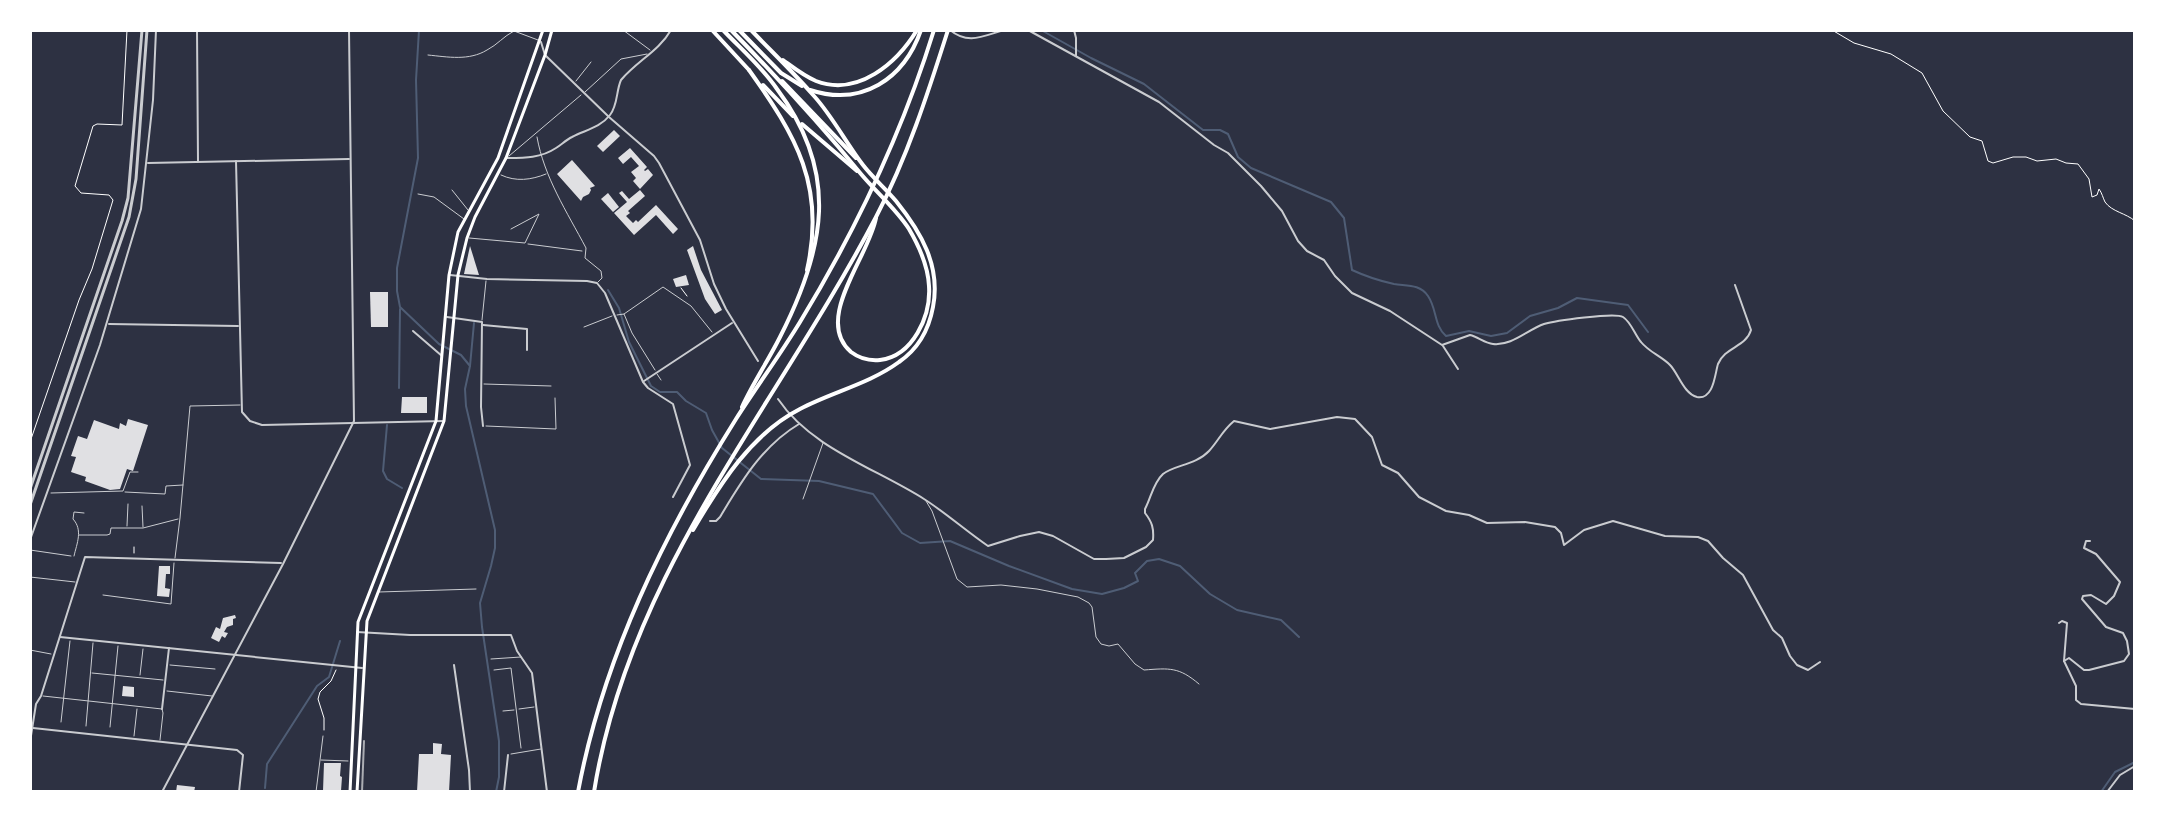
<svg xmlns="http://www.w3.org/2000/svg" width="2165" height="822" font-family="Arial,sans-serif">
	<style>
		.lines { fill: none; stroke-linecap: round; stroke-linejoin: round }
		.stream { stroke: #4f5d75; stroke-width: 2 }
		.building { fill: #e0e0e3 }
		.path { stroke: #fff; stroke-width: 1 }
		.service { stroke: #caccd0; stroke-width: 1 }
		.minor { stroke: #caccd0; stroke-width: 2 }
		.tertiary { stroke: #caccd0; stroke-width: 3 }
		.primary { stroke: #fff; stroke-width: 3 }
		.motorway { stroke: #fff; stroke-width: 4 }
		.rail { stroke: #abadb3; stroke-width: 2 }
	</style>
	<rect width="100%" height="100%" fill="#2d3142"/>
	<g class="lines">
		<g class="stream">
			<path d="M419 30 416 80 418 158 397 268V291L400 307 439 344 461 355 470 366 465 389 466 406 495 530V548L491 566 480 603 482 627 499 741V777L496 792"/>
			<path d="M1041 30 1091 58 1144 84 1203 130H1220L1228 134 1238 157 1251 168 1331 202 1344 218 1352 270C1365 276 1380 281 1394 284 1407 286 1420 284 1428 296 1437 309 1434 326 1446 336L1469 331 1491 336 1507 333 1530 316 1558 308 1577 298 1628 305 1648 332"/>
			<path d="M608 290 619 308 629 342 651 386 660 392H677L686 401 706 413 712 430 722 448 761 479 819 481 873 494 902 533 920 543 950 541 1009 566 1072 589 1102 594 1124 588 1138 581 1135 573 1147 561 1159 559 1180 566 1210 594 1237 610 1281 620 1299 637"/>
			<path d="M470 366 474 323"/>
			<path d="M399 388 400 309"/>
			<path d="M387 425 383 471 387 479 402 488"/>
			<path d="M265 788 267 764 317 686 329 677 340 641"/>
			<path d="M2101 792 2115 772 2135 762"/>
		</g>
	</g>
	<g class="building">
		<path d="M614 130 620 136 603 152 597 146Z"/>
		<path d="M630 148 647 167 644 170 645 171 648 169 653 175 640 189 633 181 636 178 631 172 639 166 631 157 623 164 618 158Z"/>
		<path d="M572 160 595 186 590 188 591 190 589 194 583 197 581 201 557 174Z"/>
		<path d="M640 190 645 196 628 211 630 213 626 216 633 223 636 220 638 222 656 205 678 229 673 234 656 215 634 235 614 213 627 202 619 193 622 191 629 199Z"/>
		<path d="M608 193 619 207 613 212 601 199Z"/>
		<path d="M470 246 479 275 464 274Z"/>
		<path d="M693 246 701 270 722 310 715 314 705 299 687 250Z"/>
		<path d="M686 275 689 285 676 287 673 279Z"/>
		<path d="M370 292H388V327H371Z"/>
		<path d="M402 397H427V413H401Z"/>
		<path d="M128 419 148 425 133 471 127 469 120 489 110 490 85 481 86 477 71 472 76 457 71 456 78 436 87 439 94 420 119 429 120 423 126 426Z"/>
		<path d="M159 566H170V574H166L165 588 170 589 169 597 157 596Z"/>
		<path d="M235 615 236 618 233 619V625L227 627 224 632 228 633 225 638 222 636 219 642 211 638 216 627 220 629 223 618Z"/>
		<path d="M123 686 134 687V697L122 696Z"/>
		<path d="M433 743 442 744 441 754 451 755 449 792H417L419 754H433Z"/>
		<path d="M324 763H341L340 776 342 777 341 791H323Z"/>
		<path d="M177 785 195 787 194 792H176Z"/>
	</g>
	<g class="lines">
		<g class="path">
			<path d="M1786 30H1796"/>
			<path d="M1832 30 1854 43 1891 54 1922 73 1943 111 1970 137 1982 141 1988 161 1993 163 2013 157H2026L2037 161 2056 159 2066 163 2078 164 2089 179 2092 197 2097 195 2099 189C2102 193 2103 198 2105 202 2112 212 2126 213 2135 221"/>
			<path d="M681 288 687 296"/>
			<path d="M30 442 79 300 92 269 113 200 109 195 81 193 75 186 93 126 97 124 122 125 127 30"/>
			<path d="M134 553V547"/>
			<path d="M324 730V718L318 699 320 692 331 681 336 670"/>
		</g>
		<g class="service">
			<path d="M623 30 650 50"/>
			<path d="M428 55C448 57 469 61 487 50 497 45 504 36 514 31L538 40"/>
			<path d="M576 81 591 62"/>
			<path d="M585 92 621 59 647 54"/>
			<path d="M537 137C544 177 567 212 586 248L585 258 601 271 602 278 598 282"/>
			<path d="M509 156 581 95"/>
			<path d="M501 175C516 182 531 180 546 174"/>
			<path d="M452 190 468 210"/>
			<path d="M418 194 434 197 464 219"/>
			<path d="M469 238 525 243 539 214 511 229"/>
			<path d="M528 244 582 251"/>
			<path d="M624 314 663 287 691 306 712 332"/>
			<path d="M617 315 624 314 632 333 655 370"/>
			<path d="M482 320 486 281"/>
			<path d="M584 327 612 316"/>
			<path d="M657 374 661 380"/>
			<path d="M484 384 551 386"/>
			<path d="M486 426 556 429 555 398"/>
			<path d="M125 492 165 494 166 486 183 485"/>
			<path d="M51 493 123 491 130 472H138"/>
			<path d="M803 499 823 443"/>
			<path d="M926 501 932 511 957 579 967 587 1001 585 1037 589 1078 597 1089 603 1092 607 1096 637 1101 644 1109 646 1118 644 1135 664 1144 670C1170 668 1179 667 1199 684"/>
			<path d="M142 506 143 527"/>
			<path d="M127 526 128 504"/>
			<path d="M79 535H107L110 534 111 528H143L178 519"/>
			<path d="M30 550 71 556"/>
			<path d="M74 556C77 543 83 530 73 519L74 512 84 513"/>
			<path d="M175 558 180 518 190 406 240 405"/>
			<path d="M30 577 75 582"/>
			<path d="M379 592 476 589"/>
			<path d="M103 595 171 604 174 563"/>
			<path d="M30 650 51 654"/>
			<path d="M491 659 521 657"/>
			<path d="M170 665 215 669"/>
			<path d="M494 670 511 668 521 748"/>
			<path d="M92 673 163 680"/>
			<path d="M140 675 143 649"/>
			<path d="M167 691 212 696"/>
			<path d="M43 696 162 709 163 713 160 740"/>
			<path d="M519 709 534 707"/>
			<path d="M503 711 514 710"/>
			<path d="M61 722 70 641"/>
			<path d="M86 726 93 643"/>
			<path d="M110 727 118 646"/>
			<path d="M134 736 137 709"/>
			<path d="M511 754 541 749"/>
			<path d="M321 760 348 761"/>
			<path d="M316 792 323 736"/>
		</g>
		<g class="minor">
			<path d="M197 30 198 161"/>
			<path d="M950 30C968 45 983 36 1004 30"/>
			<path d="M1028 30 1159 102 1214 145 1228 153 1261 186 1282 211 1298 241 1307 251 1324 260 1335 276 1352 293 1390 311 1442 345 1470 335C1478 337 1485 343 1493 344 1512 346 1527 330 1544 324 1554 321 1615 312 1623 317 1631 322 1635 335 1641 342 1649 352 1661 356 1670 365 1678 373 1684 394 1697 397 1714 400 1715 373 1718 364 1725 347 1746 347 1751 330L1735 285"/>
			<path d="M1074 30 1076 38V56"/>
			<path d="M541 42 545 55 609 117 654 156 659 163 700 240 714 284 726 309 758 361"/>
			<path d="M507 158C525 158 541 158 556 148 561 145 566 140 572 137 585 130 600 128 610 115 618 105 616 91 621 80 637 61 659 51 671 30"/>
			<path d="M236 161 242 412 250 421 262 425 444 421"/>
			<path d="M148 163 349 159"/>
			<path d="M450 275 487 279 587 281 597 283 605 293 643 382 648 388 673 404 690 465 673 497"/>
			<path d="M447 317 482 322 481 407 483 426"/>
			<path d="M109 324 238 326"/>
			<path d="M483 325 527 329V350"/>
			<path d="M413 331 442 356"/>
			<path d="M1443 346 1458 369"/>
			<path d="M644 381 732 323"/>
			<path d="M778 399C811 448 875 468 924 499 946 513 966 531 988 546L1020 536 1039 532 1053 536 1094 559H1106L1124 558 1146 547 1153 540C1154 528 1152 522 1145 513V509C1151 498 1153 483 1163 474 1174 465 1196 465 1209 451 1219 440 1222 431 1234 421L1270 429 1337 417 1355 419 1372 437 1382 465 1398 473 1419 497 1446 511 1469 515 1487 523 1525 522 1555 527 1561 533 1564 545 1584 530 1613 521 1665 536 1698 537 1708 541 1723 558 1743 575 1773 630 1782 638 1790 656 1797 665 1808 670 1820 662"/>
			<path d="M710 521H716L720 517C741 482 762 446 799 424"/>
			<path d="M30 540 100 345 141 209 153 100 156 30"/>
			<path d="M2059 623 2062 621 2067 623 2064 661 2076 686V700L2081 704 2135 709"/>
			<path d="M357 632 410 635H511L517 651 532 673 547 792"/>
			<path d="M60 637 362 668"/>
			<path d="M2064 661 2069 658 2084 670H2089L2124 661 2129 654 2127 641 2123 633 2106 627 2082 599 2083 596 2091 595 2106 604 2114 596 2120 582 2096 554 2084 548 2086 541H2090"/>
			<path d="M454 665 469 770 470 792"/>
			<path d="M162 709 169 648"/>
			<path d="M33 728 237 750 243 755 239 792"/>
			<path d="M30 742 36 704 41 696 85 557 281 563"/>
			<path d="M162 792 283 564 354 421 349 30"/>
			<path d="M504 792 508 755"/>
			<path d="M2107 792 2120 775 2135 766"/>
		</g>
		<g class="tertiary">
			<path d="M30 489 122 221 128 198 142 30"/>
			<path d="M30 505 129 217 136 179 147 30"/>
		</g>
		<g class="primary">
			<path d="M350 792 358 622 436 421 449 275 458 232 498 158 543 30"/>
			<path d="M357 792 367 621 444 421 458 275 467 238 475 217 506 158 545 55 552 30"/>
		</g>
		<g class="motorway">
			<path d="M712 30 749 70"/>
			<path d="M723 30C741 49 762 67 777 89 840 173 825 249 780 337 768 361 753 383 742 407"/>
			<path d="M731 30C776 76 820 124 861 174 877 193 896 209 909 229 919 246 928 266 929 286 931 316 913 356 880 360 870 361 859 358 851 352 813 319 869 257 876 218"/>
			<path d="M739 30 781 73 802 86"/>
			<path d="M783 60C794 68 804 76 816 81 858 97 897 63 917 30"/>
			<path d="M749 70C796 136 826 186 807 270"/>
			<path d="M782 81 856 158"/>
			<path d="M763 85 793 116"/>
			<path d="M810 90C862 107 904 79 921 30"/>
			<path d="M802 124 857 171"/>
			<path d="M693 530C720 484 751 434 800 409 832 392 869 384 899 362 918 349 929 329 933 307 941 266 921 232 896 201 886 189 873 178 863 165 846 143 833 117 814 96 794 73 772 52 751 30"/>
			<path d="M578 792C603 658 664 534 736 419 757 386 780 355 800 322 856 230 902 133 934 30"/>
			<path d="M594 792C629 572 776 408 876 217 907 158 928 93 948 30"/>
		</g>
		<path class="rail" d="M362 792 364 741"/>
	</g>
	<rect width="2165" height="822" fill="none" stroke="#ffffff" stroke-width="64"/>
</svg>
